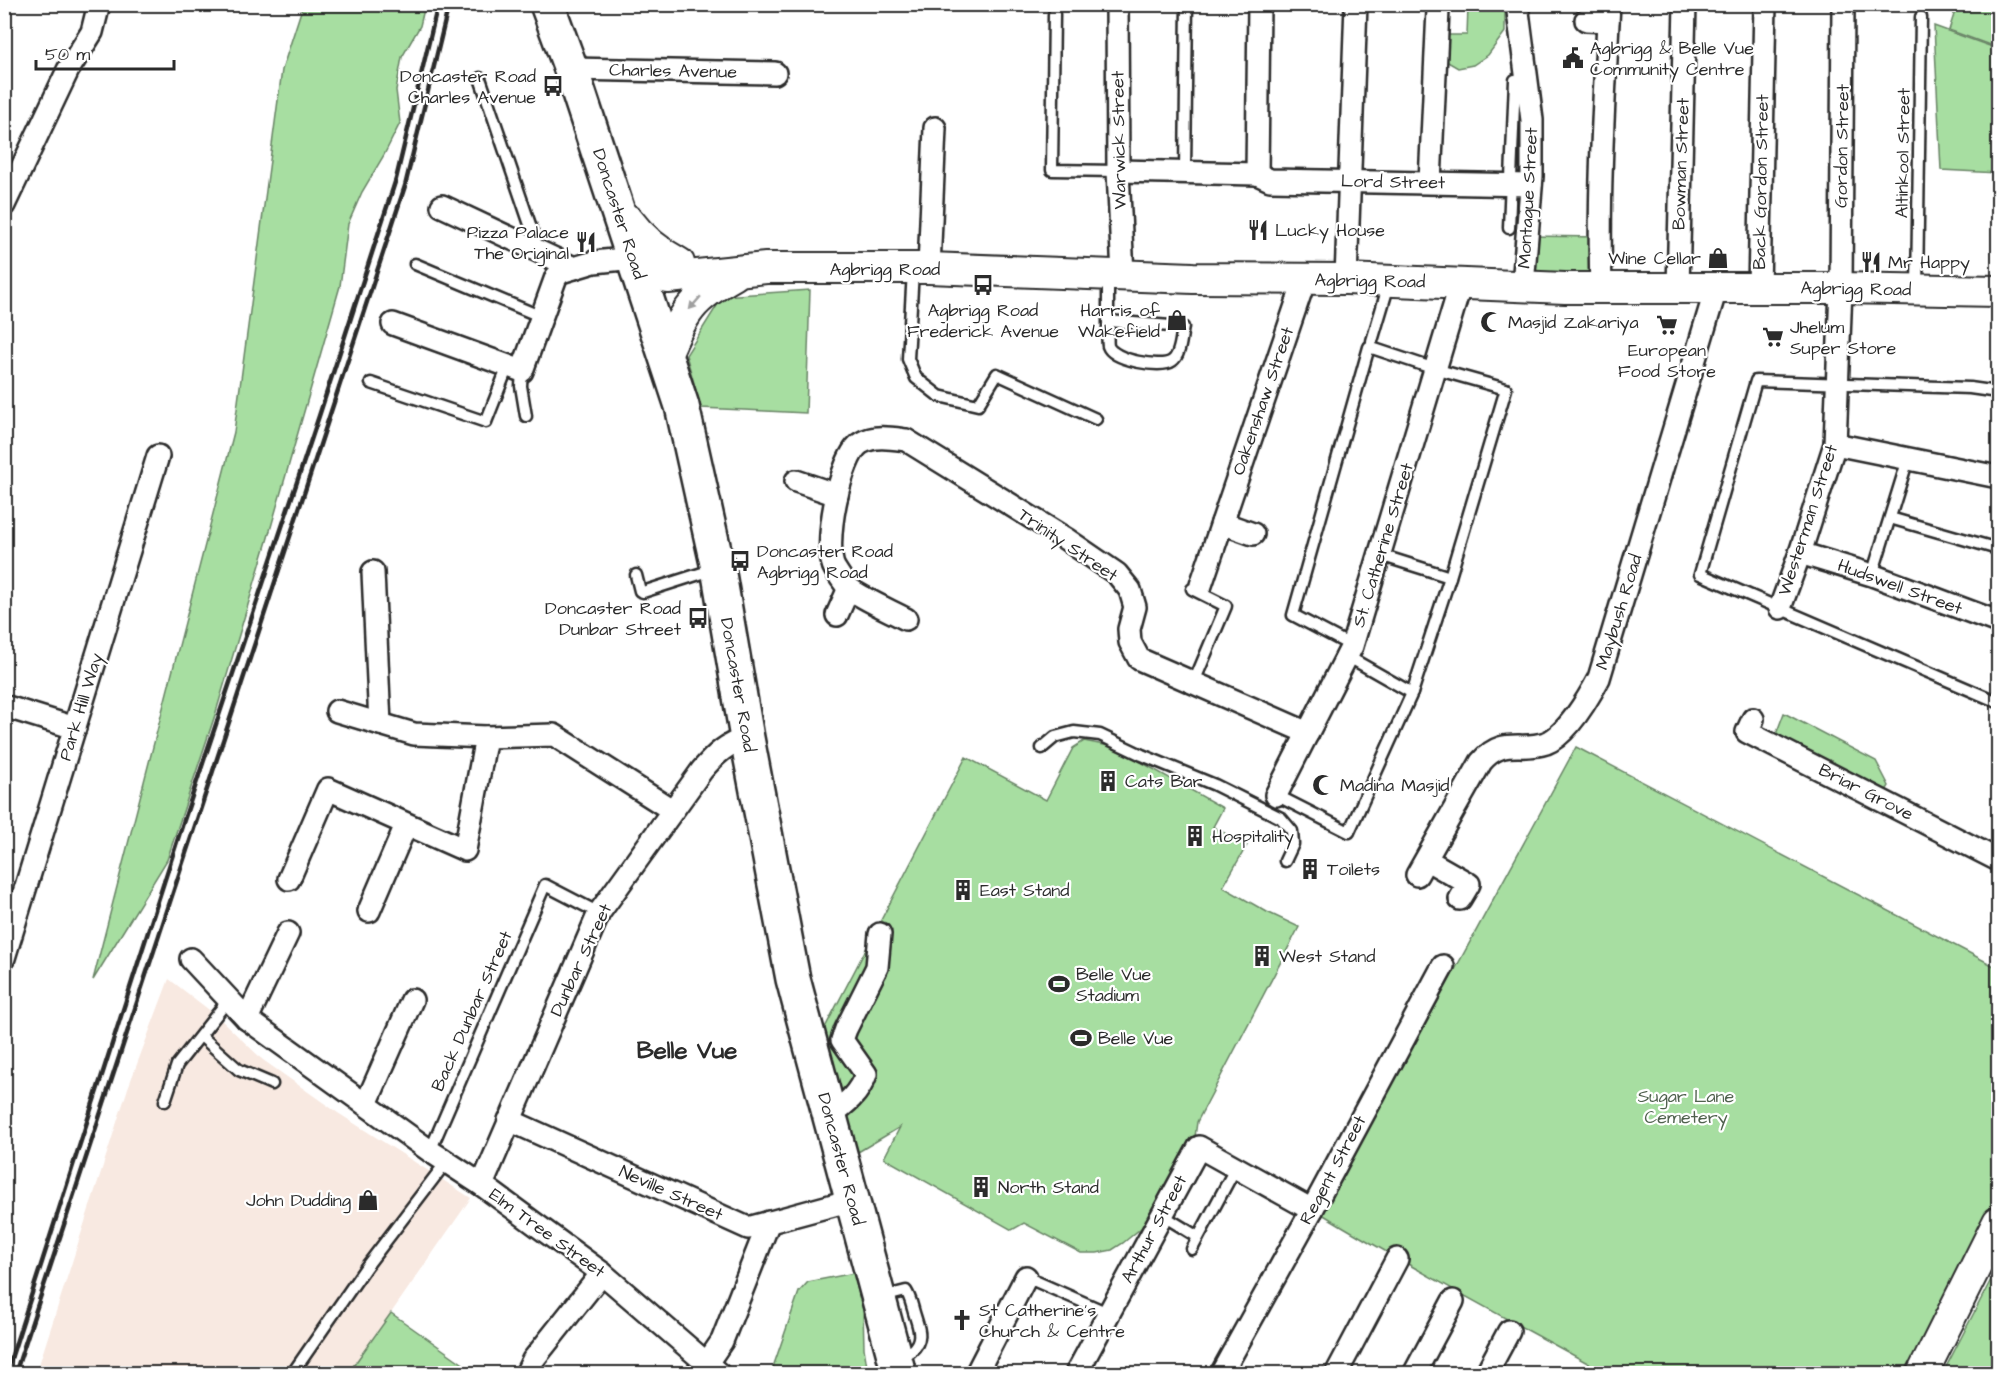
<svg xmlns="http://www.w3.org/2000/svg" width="2003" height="1378" font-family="'Architects Daughter',sans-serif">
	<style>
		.built { fill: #f8e9e1 }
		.green { fill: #a7dea1; stroke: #698466; stroke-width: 1.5 }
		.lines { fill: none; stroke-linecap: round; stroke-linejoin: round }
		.lane-casing { stroke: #2b2b2b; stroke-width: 15 }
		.street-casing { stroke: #2b2b2b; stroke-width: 26 }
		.secondary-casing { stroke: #2b2b2b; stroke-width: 34 }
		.highway-casing { stroke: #2b2b2b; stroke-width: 38 }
		.lane { stroke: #fff; stroke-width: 10 }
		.street { stroke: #fff; stroke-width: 21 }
		.secondary { stroke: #fff; stroke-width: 30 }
		.highway { stroke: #fff; stroke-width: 33 }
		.rail { stroke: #2b2b2b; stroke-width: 4.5 }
		.oneway { fill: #a0a0a0 }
		.labels { text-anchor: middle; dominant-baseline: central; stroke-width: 4.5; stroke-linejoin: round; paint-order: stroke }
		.poi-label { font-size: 18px; fill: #2b2b2b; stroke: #fff; text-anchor: start }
		.street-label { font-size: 18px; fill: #2b2b2b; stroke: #fff }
		.park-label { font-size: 18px; fill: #50614e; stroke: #fff }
		.district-label { font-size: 24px; font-weight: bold; fill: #2b2b2b; stroke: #fff }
	</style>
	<rect width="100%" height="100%" fill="#fff"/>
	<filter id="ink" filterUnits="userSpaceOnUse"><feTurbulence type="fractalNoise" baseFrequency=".0167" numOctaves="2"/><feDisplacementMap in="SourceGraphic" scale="12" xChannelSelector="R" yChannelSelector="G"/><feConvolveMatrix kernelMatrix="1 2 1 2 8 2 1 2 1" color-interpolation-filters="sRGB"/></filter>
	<g filter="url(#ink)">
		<path class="built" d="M169 979 217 1016 263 1060 338 1113 471 1198 350 1372 351 1373 36 1374 128 1088Z"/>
		<g class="green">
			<path d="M303 5H425L420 26 402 57 396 90 400 123 384 155 362 192 348 224 340 286 267 541 216 712 167 860 93 980 234 432 282 70Z"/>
			<path d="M1957 5H1998V48L1949 30Z"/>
			<path d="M1468 7 1505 8V32L1488 55 1473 65 1458 68 1446 61 1447 35H1467Z"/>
			<path d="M1934 26 1998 49V173L1941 170Z"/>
			<path d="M1527 236 1600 237 1601 287 1523 285Z"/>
			<path d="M810 290 806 413 701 408 686 355 723 296Z"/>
			<path d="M1784 713 1876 761 1889 786 1884 794 1775 737Z"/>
			<path d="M1084 741 1114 747 1223 808 1213 827 1247 845 1223 887 1267 912 1299 927 1197 1122 1195 1137 1146 1224 1123 1243 1112 1250 1097 1253H1081L1024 1223 1012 1230 884 1158 900 1127 853 1155 818 1041 966 757 1046 800 1073 748Z"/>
			<path d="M1576 747 1998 968V1222L1923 1373H1601L1602 1371C1508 1319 1414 1270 1322 1214Z"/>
			<path d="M1998 1266V1373H1943Z"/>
			<path d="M854 1273 863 1310 864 1348 868 1373H771L799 1292 808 1282Z"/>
			<path d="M391 1313 476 1373 351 1374 349 1372Z"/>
		</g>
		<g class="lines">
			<defs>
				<g id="lane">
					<path d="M1054 14 1052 170 1118 171"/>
					<path d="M480 78 539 251"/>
					<path d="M1185 172 1187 4"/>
					<path d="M1509 228 1515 80"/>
					<path d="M415 264 542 317"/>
					<path d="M913 270 908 359 916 378 939 396 978 405 997 374 1096 419"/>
					<path d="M1108 276C1108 294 1108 311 1108 328 1108 333 1107 341 1108 346 1113 360 1161 369 1172 361 1181 355 1181 336 1183 327L1108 321"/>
					<path d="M1917 289 1921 17"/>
					<path d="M1372 341 1389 284"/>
					<path d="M522 371 521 386 526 416"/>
					<path d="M371 383 486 422 508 366"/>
					<path d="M1998 392 1970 388 1756 381 1700 574 1998 702"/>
					<path d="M1890 518 1998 549"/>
					<path d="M1380 555 1450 577"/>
					<path d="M636 575 640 591 643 592 715 569"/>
					<path d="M1872 575 1908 459"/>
					<path d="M1192 589 1226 606 1194 682"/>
					<path d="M1347 656 1412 693"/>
					<path d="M1042 748 1055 737 1074 732 1100 735 1142 755 1215 785 1281 818 1292 831 1293 844 1285 861"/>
					<path d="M1276 795 1349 832 1412 693 1450 577 1506 389 1435 369 1369 347 1293 615 1352 646"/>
					<path d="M201 1036 239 1070 272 1084"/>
					<path d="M165 1101 177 1065 229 999"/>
					<path d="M430 1151 545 885 599 913"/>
					<path d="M1162 1215 1198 1237"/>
					<path d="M1192 1249 1236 1167"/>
					<path d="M1026 1277 1108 1313"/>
					<path d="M882 1297 906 1291C910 1297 911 1302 913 1309 917 1325 926 1338 911 1351"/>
					<path d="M292 1374 366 1267 447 1161"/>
				</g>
				<g id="street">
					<path d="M1117 4 1118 171 1123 275"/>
					<path d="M1517 4 1532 120V176L1523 285"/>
					<path d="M1586 20 1608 21"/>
					<path d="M571 69 775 73"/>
					<path d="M1118 171 1257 174 1270 180 1531 185"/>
					<path d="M1257 174 1259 4"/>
					<path d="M1430 182 1438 10"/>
					<path d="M4 205 68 70 92 32 99 4"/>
					<path d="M442 206 574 268 594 262 634 258"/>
					<path d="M929 268 935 128"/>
					<path d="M1346 279 1356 4"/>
					<path d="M1601 287C1598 193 1604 99 1609 4"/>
					<path d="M1678 288 1685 4"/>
					<path d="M1759 288 1765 4"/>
					<path d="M393 324 522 371 556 277 561 272 574 268"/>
					<path d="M1835 444 1998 477"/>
					<path d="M796 481 837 495"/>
					<path d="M1222 523 1253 534"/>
					<path d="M1800 553 1872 575 1998 622"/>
					<path d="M373 572 380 724"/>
					<path d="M1201 585 1305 279"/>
					<path d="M1780 608 1800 553 1835 444 1841 288 1843 4"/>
					<path d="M837 615 849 588"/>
					<path d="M906 619C891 611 861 598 849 588 844 584 839 575 835 569 822 549 840 455 861 443 874 435 891 438 906 440L1066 539 1117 574 1130 590 1135 607 1129 629 1130 642 1139 659 1308 733"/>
					<path d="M4 706 75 728"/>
					<path d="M337 711 414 734 486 737 554 735 672 810"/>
					<path d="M1753 719 1747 732 1998 860"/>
					<path d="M1276 795 1352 646 1461 283"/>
					<path d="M1427 860 1469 884 1460 899"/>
					<path d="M1417 875 1481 762C1503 736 1520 752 1546 743 1567 735 1589 697 1599 678L1716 289"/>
					<path d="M289 879 328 789 465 850 486 737"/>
					<path d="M369 911 406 825"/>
					<path d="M4 958 158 456"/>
					<path d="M191 959 247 1019 430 1151 482 1185 602 1273 719 1374"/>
					<path d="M247 1019 288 933"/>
					<path d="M366 1104 412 1000"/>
					<path d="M829 1116C846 1104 859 1094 866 1074L842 1040 846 1029 877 967 880 934"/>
					<path d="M509 1120 748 1228 837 1204"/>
					<path d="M482 1185 599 913 702 770C716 754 726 744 747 738"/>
					<path d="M707 1363 722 1341 769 1222"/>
					<path d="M526 1374 533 1360 602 1273"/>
					<path d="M976 1374 1026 1277"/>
					<path d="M1076 1374 1199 1147 1312 1210"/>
					<path d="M1221 1374 1312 1210 1443 966"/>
					<path d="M1336 1374 1397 1259"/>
					<path d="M1414 1374 1453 1301"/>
					<path d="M1486 1374 1509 1331"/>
				</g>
				<g id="secondary">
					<path d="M628 220C642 239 658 252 679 263"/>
					<path d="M634 258 650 272 668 278 766 268H929L1193 278 1346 279 1565 288H1841L1998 291"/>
					<path d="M665 357C684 312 691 299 734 275"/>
					<path d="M1922 1374 1998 1222"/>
				</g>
				<path id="highway" d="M547 4 571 69 682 406 718 568 747 738 793 979 899 1374"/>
			</defs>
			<use href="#lane" class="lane-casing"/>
			<use href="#street" class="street-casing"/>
			<use href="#secondary" class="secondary-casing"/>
			<use href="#highway" class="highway-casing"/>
			<use href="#lane" class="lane"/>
			<use href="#street" class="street"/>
			<use href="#secondary" class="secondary"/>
			<use href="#highway" class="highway"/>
			<g class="rail">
				<path d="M6 1374 183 823 319 416 396 179 438 4"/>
				<path d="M15 1374 405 186 449 4"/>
			</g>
		</g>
		<defs><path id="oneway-solid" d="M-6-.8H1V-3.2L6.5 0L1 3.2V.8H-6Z" transform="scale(1.5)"/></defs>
		<use class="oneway" href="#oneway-solid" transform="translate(695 303) rotate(131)"/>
	</g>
	<defs>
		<symbol id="civic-bare" viewBox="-9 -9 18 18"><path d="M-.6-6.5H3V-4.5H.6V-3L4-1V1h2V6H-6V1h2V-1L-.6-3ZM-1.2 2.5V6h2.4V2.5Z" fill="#2b2b2b" stroke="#fff" stroke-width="2.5" paint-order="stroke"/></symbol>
		<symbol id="bus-bare" viewBox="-9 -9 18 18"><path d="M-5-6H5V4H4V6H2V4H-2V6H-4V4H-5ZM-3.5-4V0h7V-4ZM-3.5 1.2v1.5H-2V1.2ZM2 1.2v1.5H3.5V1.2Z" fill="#2b2b2b" stroke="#fff" stroke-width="2.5" paint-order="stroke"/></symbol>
		<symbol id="restaurant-bare" viewBox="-9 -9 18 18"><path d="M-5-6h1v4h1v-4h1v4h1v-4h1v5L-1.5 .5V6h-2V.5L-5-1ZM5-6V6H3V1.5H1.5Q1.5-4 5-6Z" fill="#2b2b2b" stroke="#fff" stroke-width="2.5" paint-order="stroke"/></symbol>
		<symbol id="shop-bare" viewBox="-9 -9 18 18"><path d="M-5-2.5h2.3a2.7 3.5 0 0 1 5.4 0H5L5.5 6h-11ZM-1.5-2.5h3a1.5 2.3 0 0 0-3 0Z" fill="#2b2b2b" stroke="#fff" stroke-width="2.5" paint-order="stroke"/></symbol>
		<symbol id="mosque-bare" viewBox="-9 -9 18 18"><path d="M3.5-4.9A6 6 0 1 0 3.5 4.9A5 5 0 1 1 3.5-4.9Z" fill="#2b2b2b" stroke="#fff" stroke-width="2.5" paint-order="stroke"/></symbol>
		<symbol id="supermarket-bare" viewBox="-9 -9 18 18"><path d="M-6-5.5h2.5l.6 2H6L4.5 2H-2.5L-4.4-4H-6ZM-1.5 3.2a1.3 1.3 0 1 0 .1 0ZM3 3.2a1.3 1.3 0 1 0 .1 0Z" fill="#2b2b2b" stroke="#fff" stroke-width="2.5" paint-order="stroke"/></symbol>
		<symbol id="building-bare" viewBox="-9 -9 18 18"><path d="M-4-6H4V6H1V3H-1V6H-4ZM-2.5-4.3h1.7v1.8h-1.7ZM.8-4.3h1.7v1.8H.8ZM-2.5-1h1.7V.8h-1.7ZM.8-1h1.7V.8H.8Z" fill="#2b2b2b" stroke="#fff" stroke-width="2.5" paint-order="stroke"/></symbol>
		<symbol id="stadium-bare" viewBox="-9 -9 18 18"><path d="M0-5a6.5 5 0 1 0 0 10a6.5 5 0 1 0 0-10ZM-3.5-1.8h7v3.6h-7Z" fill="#2b2b2b" stroke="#fff" stroke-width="2.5" paint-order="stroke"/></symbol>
		<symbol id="church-bare" viewBox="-9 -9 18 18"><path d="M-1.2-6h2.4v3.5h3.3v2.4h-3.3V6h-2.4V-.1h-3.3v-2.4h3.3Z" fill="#2b2b2b" stroke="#fff" stroke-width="2.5" paint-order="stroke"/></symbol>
	</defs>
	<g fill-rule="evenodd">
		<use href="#civic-bare" x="1558" y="43" width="30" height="30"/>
		<use href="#bus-bare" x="538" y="71" width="30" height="30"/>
		<use href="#restaurant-bare" x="1243" y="215" width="30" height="30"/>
		<use href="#restaurant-bare" x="571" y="227" width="30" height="30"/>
		<use href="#shop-bare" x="1703" y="243" width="30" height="30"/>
		<use href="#restaurant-bare" x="1856" y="247" width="30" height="30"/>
		<use href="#bus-bare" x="968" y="270" width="30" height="30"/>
		<use href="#shop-bare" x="1162" y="305" width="30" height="30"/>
		<use href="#mosque-bare" x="1476" y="307" width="30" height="30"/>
		<use href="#supermarket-bare" x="1652" y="310" width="30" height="30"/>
		<use href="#supermarket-bare" x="1758" y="322" width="30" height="30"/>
		<use href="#bus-bare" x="725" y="546" width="30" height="30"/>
		<use href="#bus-bare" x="683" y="603" width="30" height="30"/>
		<use href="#building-bare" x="1093" y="766" width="30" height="30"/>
		<use href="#mosque-bare" x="1308" y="770" width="30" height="30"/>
		<use href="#building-bare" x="1180" y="821" width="30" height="30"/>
		<use href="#building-bare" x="1295" y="854" width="30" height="30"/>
		<use href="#building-bare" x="948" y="875" width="30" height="30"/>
		<use href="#building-bare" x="1247" y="941" width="30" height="30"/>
		<use href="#stadium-bare" x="1044" y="969" width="30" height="30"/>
		<use href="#stadium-bare" x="1066" y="1023" width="30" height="30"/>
		<use href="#building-bare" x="966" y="1172" width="30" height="30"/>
		<use href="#shop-bare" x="353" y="1185" width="30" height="30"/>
		<use href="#church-bare" x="947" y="1305" width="30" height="30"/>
	</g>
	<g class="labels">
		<g class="poi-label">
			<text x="1590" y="48">Agbrigg &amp; Belle Vue<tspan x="1590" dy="21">Community Centre</tspan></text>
			<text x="536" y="76" text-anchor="end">Doncaster Road<tspan x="536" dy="21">Charles Avenue</tspan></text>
			<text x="1275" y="230">Lucky House</text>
			<text x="569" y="232" text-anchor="end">Pizza Palace<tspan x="569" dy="21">The Original</tspan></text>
			<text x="1701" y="258" text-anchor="end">Wine Cellar</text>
			<text x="1888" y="262">Mr Happy</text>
			<text x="983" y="310" text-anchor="middle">Agbrigg Road<tspan x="983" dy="21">Frederick Avenue</tspan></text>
			<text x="1160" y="310" text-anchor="end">Harris of<tspan x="1160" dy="21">Wakefield</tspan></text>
			<text x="1508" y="322">Masjid Zakariya</text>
			<text x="1790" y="327">Jhelum<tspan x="1790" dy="21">Super Store</tspan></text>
			<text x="1667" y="350" text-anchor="middle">European<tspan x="1667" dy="21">Food Store</tspan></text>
			<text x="757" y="551">Doncaster Road<tspan x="757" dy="21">Agbrigg Road</tspan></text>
			<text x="681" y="608" text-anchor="end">Doncaster Road<tspan x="681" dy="21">Dunbar Street</tspan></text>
			<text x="1125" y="781">Cats Bar</text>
			<text x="1340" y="785">Madina Masjid</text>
			<text x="1212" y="836">Hospitality</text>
			<text x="1327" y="869">Toilets</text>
			<text x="980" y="890">East Stand</text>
			<text x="1279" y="956">West Stand</text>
			<text x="1076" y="974">Belle Vue<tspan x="1076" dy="21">Stadium</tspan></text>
			<text x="1098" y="1038">Belle Vue</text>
			<text x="998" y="1187">North Stand</text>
			<text x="351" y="1200" text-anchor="end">John Dudding</text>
			<text x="979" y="1310">St Catherine's<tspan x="979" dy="21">Church &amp; Centre</tspan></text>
		</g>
		<g class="street-label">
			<text transform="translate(673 71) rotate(1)">Charles Avenue</text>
			<text transform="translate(1119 140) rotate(-91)">Warwick Street</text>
			<text transform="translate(1842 146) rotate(-89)">Gordon Street</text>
			<text transform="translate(1903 153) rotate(-89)">Altinkool Street</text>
			<text transform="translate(1681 164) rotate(-88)">Bowman Street</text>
			<text transform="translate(1393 182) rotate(1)">Lord Street</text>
			<text transform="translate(1761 182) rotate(-89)">Back Gordon Street</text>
			<text transform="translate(1528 198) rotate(-87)">Montague Street</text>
			<text transform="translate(619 214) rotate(72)">Doncaster Road</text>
			<text x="885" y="269">Agbrigg Road</text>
			<text transform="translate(1370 281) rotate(1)">Agbrigg Road</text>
			<text transform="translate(1856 289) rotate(1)">Agbrigg Road</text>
			<text transform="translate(1263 401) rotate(-71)">Oakenshaw Street</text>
			<text transform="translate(1808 520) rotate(-72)">Westerman Street</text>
			<text transform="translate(1068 545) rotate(34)">Trinity Street</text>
			<text transform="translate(1383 545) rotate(-73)">St. Catherine Street</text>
			<text transform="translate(1900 587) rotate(20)">Hudswell Street</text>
			<text transform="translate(1619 612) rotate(-73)">Maybush Road</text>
			<text transform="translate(738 685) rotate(80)">Doncaster Road</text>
			<text transform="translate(81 707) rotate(-73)">Park Hill Way</text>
			<text transform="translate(1866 792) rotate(27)">Briar Grove</text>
			<text transform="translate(581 960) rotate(-65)">Dunbar Street</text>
			<text transform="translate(472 1011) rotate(-66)">Back Dunbar Street</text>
			<text transform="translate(841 1159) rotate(75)">Doncaster Road</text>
			<text transform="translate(1333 1170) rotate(-62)">Regent Street</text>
			<text transform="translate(671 1193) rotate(24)">Neville Street</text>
			<text transform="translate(1154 1229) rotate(-62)">Arthur Street</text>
			<text transform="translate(547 1233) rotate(36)">Elm Tree Street</text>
		</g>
		<g class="park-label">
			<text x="1686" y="1096">Sugar Lane<tspan x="1686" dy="21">Cemetery</tspan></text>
		</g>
		<g class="district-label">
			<text x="687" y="1051">Belle Vue</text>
		</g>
	</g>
	<rect width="2003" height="1378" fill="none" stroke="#fff" stroke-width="24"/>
	<rect x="12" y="12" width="1979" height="1354" fill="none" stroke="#2b2b2b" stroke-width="2" filter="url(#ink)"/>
	<path d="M36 60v9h138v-9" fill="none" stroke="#2b2b2b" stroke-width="3"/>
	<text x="45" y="60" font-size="18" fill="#2b2b2b" stroke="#ffffff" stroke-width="4.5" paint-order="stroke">50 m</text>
</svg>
